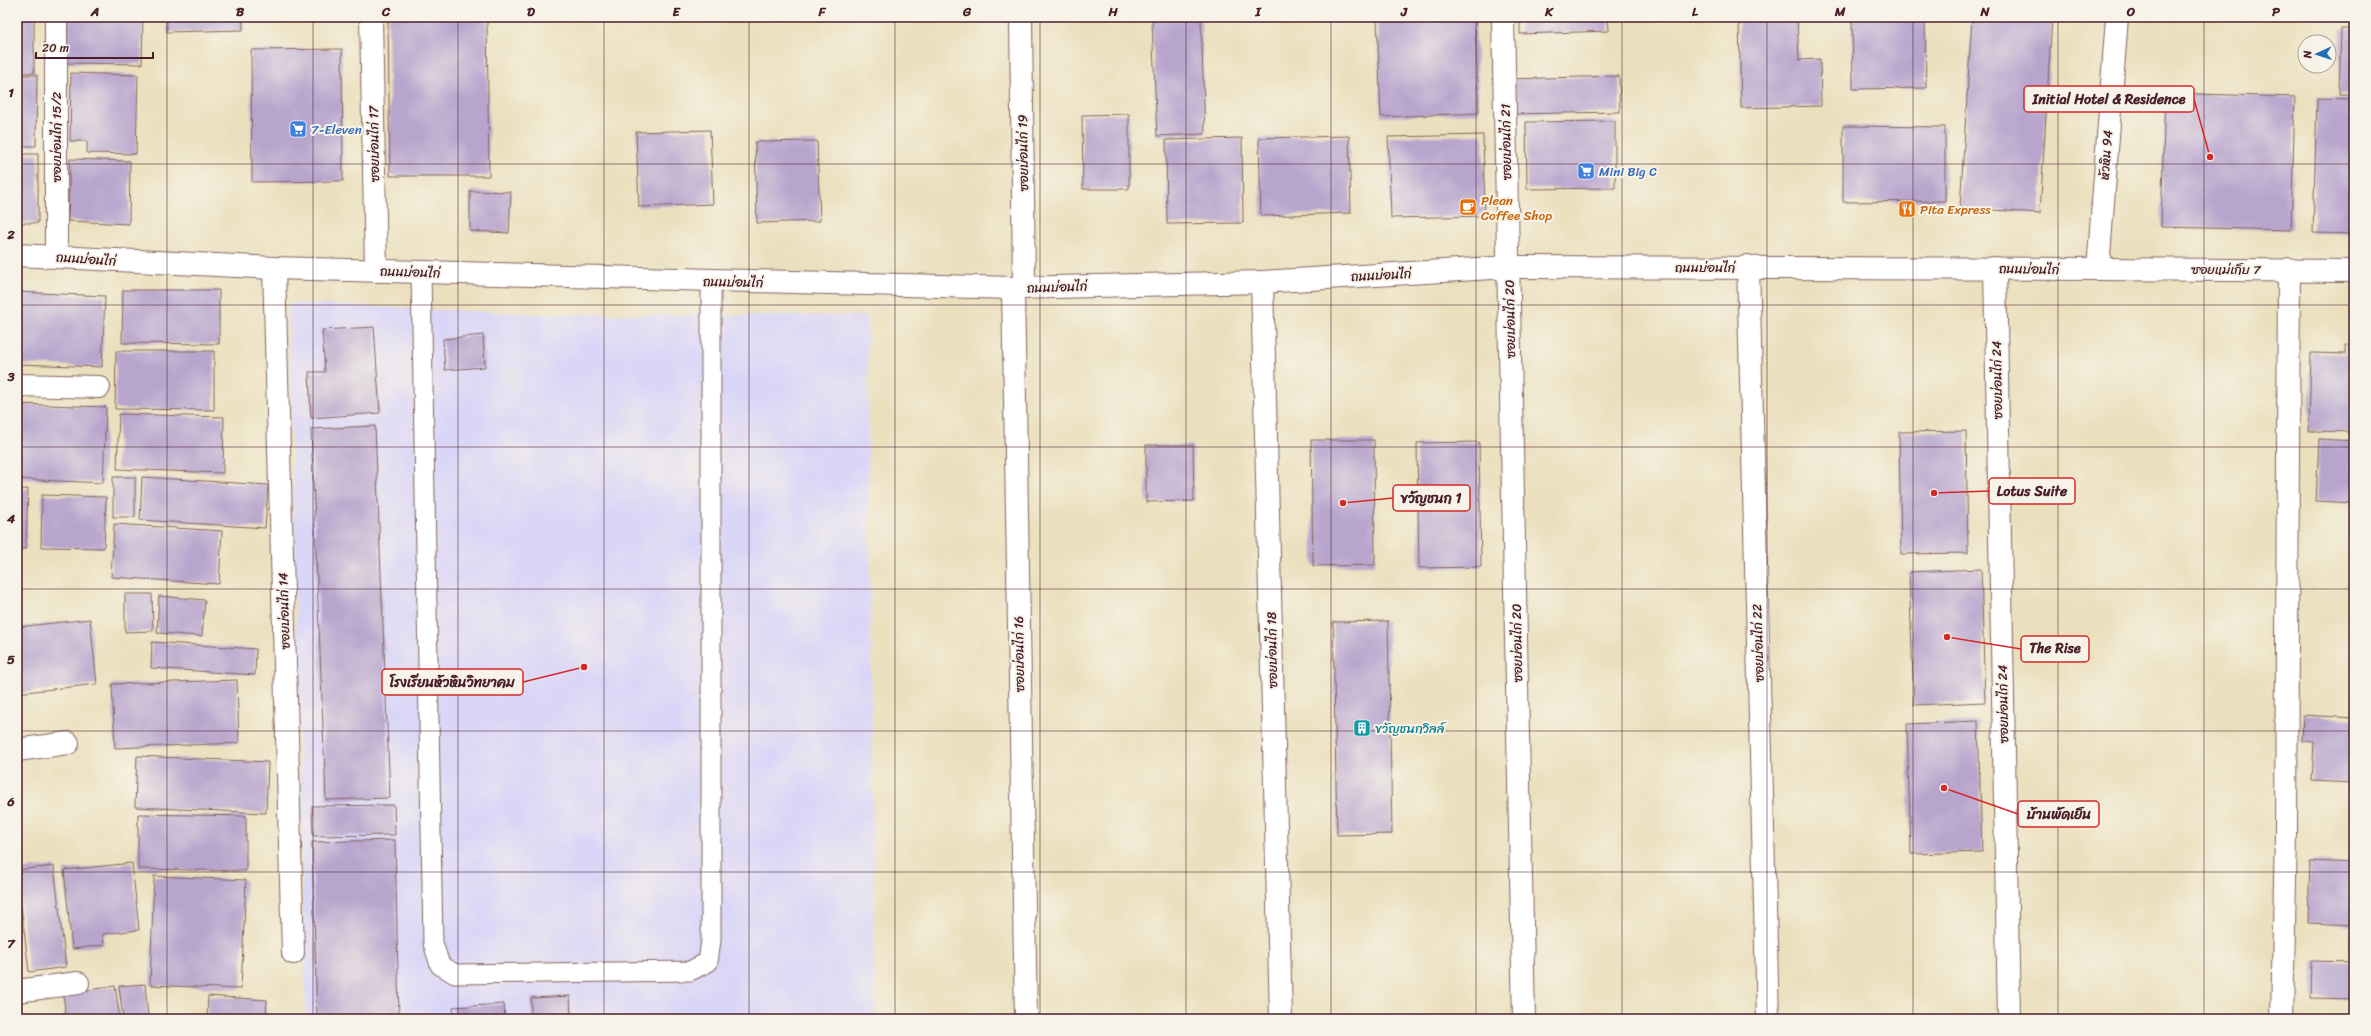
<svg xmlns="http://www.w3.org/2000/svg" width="2371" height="1036" font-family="Sriracha,'Playpen Sans Thai',sans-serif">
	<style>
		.built { fill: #dad6f7 }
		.building { fill: #b8a5cd }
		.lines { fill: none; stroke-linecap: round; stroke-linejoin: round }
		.lane-casing { stroke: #82635e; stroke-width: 21 }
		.street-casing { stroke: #82635e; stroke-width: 24 }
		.secondary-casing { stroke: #82635e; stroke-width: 24 }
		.lane { stroke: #fff; stroke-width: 19 }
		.street { stroke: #fff; stroke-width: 22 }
		.secondary { stroke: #fff; stroke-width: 22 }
		.grid { fill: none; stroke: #4a1f2b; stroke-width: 1; stroke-opacity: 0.55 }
		.labels { text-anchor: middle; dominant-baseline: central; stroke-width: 4; stroke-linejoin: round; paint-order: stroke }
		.shop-label { font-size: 13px; fill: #366cbe; stroke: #f7f3e8; text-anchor: start }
		.street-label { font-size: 13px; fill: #4a1f2b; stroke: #f7f3e8 }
		.food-label { font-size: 13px; fill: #c56008; stroke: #f7f3e8; text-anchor: start }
		.culture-label { font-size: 13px; fill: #0d838f; stroke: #f7f3e8; text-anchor: start }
		.leader { fill: none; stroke: #d62828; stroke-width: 1.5 }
		.callout-dot { fill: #d62828; stroke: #f7f3e8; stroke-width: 1.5 }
		.callout { fill: #f7f3e8; stroke: #d62828; stroke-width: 1.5 }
		.callout-label { font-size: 14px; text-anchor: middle; font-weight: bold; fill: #4a1f2b }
		.neatline { fill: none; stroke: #4a1f2b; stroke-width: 1.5 }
		.grid-label { font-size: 13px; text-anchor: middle; font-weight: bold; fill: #4a1f2b }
	</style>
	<rect width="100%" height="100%" fill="#f7f3e8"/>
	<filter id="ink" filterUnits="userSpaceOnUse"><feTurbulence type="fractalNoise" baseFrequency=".025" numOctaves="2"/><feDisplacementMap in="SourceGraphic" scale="8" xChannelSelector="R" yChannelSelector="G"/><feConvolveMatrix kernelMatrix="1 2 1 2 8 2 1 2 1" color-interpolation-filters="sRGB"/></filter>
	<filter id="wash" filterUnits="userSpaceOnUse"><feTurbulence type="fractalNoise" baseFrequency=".012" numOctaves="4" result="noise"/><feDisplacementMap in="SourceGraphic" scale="16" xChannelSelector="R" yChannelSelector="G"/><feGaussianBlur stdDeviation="0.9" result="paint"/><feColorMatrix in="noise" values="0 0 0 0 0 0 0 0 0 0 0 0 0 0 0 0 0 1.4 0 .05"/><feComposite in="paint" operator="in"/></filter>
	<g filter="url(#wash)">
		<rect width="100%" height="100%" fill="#ebe0be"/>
		<path class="built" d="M288 303 538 314 867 316 875 1019H306Z"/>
		<g id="blocks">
			<g class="building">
				<rect x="17" y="17" width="17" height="56"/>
				<path d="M66 17H143L142 64 66 63Z"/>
				<path d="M167 17H243V30L167 32Z"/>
				<path d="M388 17H487L489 176H390Z"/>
				<path d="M1377 17H1475L1479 113 1381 117Z"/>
				<path d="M1520 17H1608L1609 31 1520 34Z"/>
				<path d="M1852 17H1925L1926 88 1853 89Z"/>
				<path d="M1972 17H2052L2040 213 1960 208Z"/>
				<path d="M1201 19 1205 134 1157 136 1152 21Z"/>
				<path d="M1797 19 1799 60 1820 59 1821 106 1741 108 1739 20Z"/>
				<path d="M2341 29H2354V94H2339Z"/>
				<path d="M342 49 343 181 252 182 251 50Z"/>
				<path d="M71 73 138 75 136 154 87 153V141H70Z"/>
				<path d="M17 75H37L36 146H17Z"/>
				<path d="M1619 76 1620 112 1510 114 1509 79Z"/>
				<path d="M2165 93 2295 97 2291 230 2161 227Z"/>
				<path d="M2317 98 2354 99V234L2313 233Z"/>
				<path d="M1129 114V189H1083L1082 115Z"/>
				<path d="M1615 121V188L1527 189 1526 122Z"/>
				<path d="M1843 126 1945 127V201L1843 202Z"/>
				<path d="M710 130 713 204 639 207 636 132Z"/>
				<path d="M1483 135 1485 216 1391 218 1388 137Z"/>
				<path d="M1349 136 1351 213 1261 216 1259 138Z"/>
				<path d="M1242 138 1243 223 1167 224 1166 140Z"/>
				<path d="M817 141 820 221 757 223 755 142Z"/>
				<rect x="17" y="154" width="21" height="69"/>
				<path d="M70 159 130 161 129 224 68 221Z"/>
				<path d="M470 191 511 192 509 233 470 231Z"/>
				<path d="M123 290H219V344L122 343Z"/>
				<path d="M17 292 105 296 102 367 17 364Z"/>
				<path d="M374 327 380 413 311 418 309 372H325L322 330Z"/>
				<path d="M483 335 485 367 445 370 443 339Z"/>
				<path d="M2346 345H2354V432L2309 431 2311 353 2346 354Z"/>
				<path d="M116 351H214V410L115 409Z"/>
				<path d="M17 404 106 407 103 483 17 479Z"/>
				<path d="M119 414 224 417 223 473 117 469Z"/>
				<path d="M375 426 390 798 326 800 311 429Z"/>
				<path d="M1966 431 1968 553 1901 554 1899 432Z"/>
				<path d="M2319 439 2354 441V503L2316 501Z"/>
				<path d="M1311 440H1374L1375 565 1313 566Z"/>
				<path d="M1479 442 1481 567 1419 568 1417 443Z"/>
				<path d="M1146 445H1193L1194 501 1146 502Z"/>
				<rect x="113" y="477" width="22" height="40"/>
				<path d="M142 477 268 485 265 528 140 520Z"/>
				<path d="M28 489 26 549 17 550V490Z"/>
				<path d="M42 495 106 497 104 548 41 547Z"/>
				<path d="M114 524 222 531 219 584 111 577Z"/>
				<path d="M1981 569 1985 702 1914 705 1909 572Z"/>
				<path d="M125 594H152L153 631 125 632Z"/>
				<path d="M159 596 205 600 202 636 157 633Z"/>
				<path d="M90 619 97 684 17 693V627Z"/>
				<path d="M1388 621 1392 834 1337 835 1333 622Z"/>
				<path d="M152 642 256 649 255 675 151 668Z"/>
				<path d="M237 680 239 743 115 748 112 684Z"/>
				<path d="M2303 715 2354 718V783L2312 781 2314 742 2302 741Z"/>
				<path d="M1978 721 1982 852 1911 854 1907 724Z"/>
				<path d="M137 756 268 762 266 813 135 807Z"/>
				<path d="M394 805 395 835 313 836 312 806Z"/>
				<path d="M138 814 246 816V871L138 869Z"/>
				<path d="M395 840 399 1019H317L312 842Z"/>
				<path d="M2310 861 2354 863V925L2308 923Z"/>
				<path d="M132 863 139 930 103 934 104 945 72 949 64 870Z"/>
				<path d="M54 866 66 967 29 972 17 870Z"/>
				<path d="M154 876 246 880 241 989 150 985Z"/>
				<path d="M2350 931H2354V956L2349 955Z"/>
				<path d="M2312 961 2354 962V999L2311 998Z"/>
				<path d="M145 984 148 1019H123L119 986Z"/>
				<path d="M115 986 120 1019H66L63 994Z"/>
				<path d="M208 996 267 1000 266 1016 285 1019H207Z"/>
				<path d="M570 996 571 1019H531V998Z"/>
				<path d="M504 1004 505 1019H454L453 1007Z"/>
			</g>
		</g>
	</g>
	<g filter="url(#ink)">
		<use href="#blocks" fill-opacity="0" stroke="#82635e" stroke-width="1"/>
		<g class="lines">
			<defs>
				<path id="lane" d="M421 272 433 943 440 965 455 974 690 971 708 962 711 940V282"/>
				<g id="street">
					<path d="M371 17 376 271"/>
					<path d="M1021 17 1024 288"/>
					<path d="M1503 17 1524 1019"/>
					<path d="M56 256V17"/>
					<path d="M1748 266 1768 1019"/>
					<path d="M274 268 293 953"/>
					<path d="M1995 268 2009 1019"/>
					<path d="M2098 269 2354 271"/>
					<path d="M1262 282 1281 1019"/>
					<path d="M1013 288 1026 1019"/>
					<path d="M17 385 99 387"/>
					<path d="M17 750 68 743"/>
					<path d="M17 991 78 983"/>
					<path d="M2282 1019 2286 834 2289 269"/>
				</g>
				<path id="secondary" d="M17 255 274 268 1013 288 1262 282 1509 267 2098 269 2117 17"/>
			</defs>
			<use href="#lane" class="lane-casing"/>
			<use href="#street" class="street-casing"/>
			<use href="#secondary" class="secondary-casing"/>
			<use href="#lane" class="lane"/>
			<use href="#street" class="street"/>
			<use href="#secondary" class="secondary"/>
		</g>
	</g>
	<path class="grid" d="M167 17V1019M313 17V1019M458 17V1019M604 17V1019M749 17V1019M895 17V1019M1040 17V1019M1186 17V1019M1331 17V1019M1476 17V1019M1622 17V1019M1767 17V1019M1913 17V1019M2058 17V1019M2204 17V1019M17 164H2354M17 305H2354M17 447H2354M17 589H2354M17 731H2354M17 872H2354"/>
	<defs>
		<symbol id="supermarket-square" viewBox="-11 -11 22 22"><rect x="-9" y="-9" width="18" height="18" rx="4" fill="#3f7fe0" stroke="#f7f3e8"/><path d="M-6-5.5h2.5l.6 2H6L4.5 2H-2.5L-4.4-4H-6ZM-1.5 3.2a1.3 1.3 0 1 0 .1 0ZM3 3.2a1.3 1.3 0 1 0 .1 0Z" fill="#fff"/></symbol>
		<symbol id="cafe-square" viewBox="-11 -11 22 22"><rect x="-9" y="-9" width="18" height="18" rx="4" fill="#e8710a" stroke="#f7f3e8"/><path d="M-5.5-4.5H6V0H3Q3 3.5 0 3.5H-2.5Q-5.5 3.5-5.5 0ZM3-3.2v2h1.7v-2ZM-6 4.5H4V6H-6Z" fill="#fff"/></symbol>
		<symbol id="restaurant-square" viewBox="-11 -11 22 22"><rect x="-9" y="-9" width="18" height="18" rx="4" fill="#e8710a" stroke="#f7f3e8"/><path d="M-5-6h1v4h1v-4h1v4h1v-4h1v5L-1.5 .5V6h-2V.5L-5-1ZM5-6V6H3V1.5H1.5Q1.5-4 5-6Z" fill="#fff"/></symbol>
		<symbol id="building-square" viewBox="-11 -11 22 22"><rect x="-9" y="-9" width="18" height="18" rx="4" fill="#0f9aa8" stroke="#f7f3e8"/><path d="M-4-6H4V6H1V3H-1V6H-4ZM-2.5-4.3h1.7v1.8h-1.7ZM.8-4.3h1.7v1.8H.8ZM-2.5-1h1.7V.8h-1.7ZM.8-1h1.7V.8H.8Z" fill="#fff"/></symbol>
	</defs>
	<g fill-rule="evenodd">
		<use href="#supermarket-square" x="288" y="119" width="20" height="20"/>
		<use href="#supermarket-square" x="1576" y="161" width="20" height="20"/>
		<use href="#cafe-square" x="1458" y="197" width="20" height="20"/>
		<use href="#restaurant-square" x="1897" y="199" width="20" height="20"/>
		<use href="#building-square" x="1352" y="718" width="20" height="20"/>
	</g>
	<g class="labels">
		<g class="shop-label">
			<text x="311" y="129">7-Eleven</text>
			<text x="1599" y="171">Mini Big C</text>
		</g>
		<g class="street-label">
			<text transform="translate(56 137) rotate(-90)">ซอยบ่อนไก่ 15/2</text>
			<text transform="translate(1506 142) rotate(-91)">ซอยบ่อนไก่ 21</text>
			<text transform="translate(374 144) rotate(-91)">ซอยบ่อนไก่ 17</text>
			<text transform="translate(1023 153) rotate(-91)">ซอยบ่อนไก่ 19</text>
			<text transform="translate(2106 155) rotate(-86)">หัวหิน 94</text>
			<text transform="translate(86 259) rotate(4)">ถนนบ่อนไก่</text>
			<text x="1705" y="267">ถนนบ่อนไก่</text>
			<text transform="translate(2029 269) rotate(1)">ถนนบ่อนไก่</text>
			<text x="2226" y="269">ซอยแม่เก็บ 7</text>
			<text transform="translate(410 272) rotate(2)">ถนนบ่อนไก่</text>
			<text transform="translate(1381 275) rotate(-3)">ถนนบ่อนไก่</text>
			<text transform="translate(733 282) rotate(1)">ถนนบ่อนไก่</text>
			<text transform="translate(1057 287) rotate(-2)">ถนนบ่อนไก่</text>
			<text transform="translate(1510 319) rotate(-91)">ซอยบ่อนไก่ 20</text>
			<text transform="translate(1997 380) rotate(-91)">ซอยบ่อนไก่ 24</text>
			<text transform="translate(284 611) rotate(-92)">ซอยบ่อนไก่ 14</text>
			<text transform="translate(1517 643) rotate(-91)">ซอยบ่อนไก่ 20</text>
			<text transform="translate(1758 643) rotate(-92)">ซอยบ่อนไก่ 22</text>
			<text transform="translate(1272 650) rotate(-91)">ซอยบ่อนไก่ 18</text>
			<text transform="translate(1019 654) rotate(-91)">ซอยบ่อนไก่ 16</text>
			<text transform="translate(2003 704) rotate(-91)">ซอยบ่อนไก่ 24</text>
		</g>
		<g class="food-label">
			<text x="1481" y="200">Plean<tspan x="1481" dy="15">Coffee Shop</tspan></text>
			<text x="1920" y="209">Pita Express</text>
		</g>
		<g class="culture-label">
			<text x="1375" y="728">ขวัญชนกวิลล์</text>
		</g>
	</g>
	<path class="leader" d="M2210 157L2194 99M1934 493L1989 491M1343 503L1393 498M1947 637L2021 649M584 667L523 682M1944 788L2018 814"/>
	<g class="callout-dot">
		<circle cx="2210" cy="157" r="4"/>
		<circle cx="1934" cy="493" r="4"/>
		<circle cx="1343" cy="503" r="4"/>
		<circle cx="1947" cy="637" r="4"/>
		<circle cx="584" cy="667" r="4"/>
		<circle cx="1944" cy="788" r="4"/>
	</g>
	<g class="callout">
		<rect x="2024" y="86" width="170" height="26" rx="4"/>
		<rect x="1989" y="478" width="86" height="26" rx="4"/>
		<rect x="1393" y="485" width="77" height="26" rx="4"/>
		<rect x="2021" y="636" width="68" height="26" rx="4"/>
		<rect x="382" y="669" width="141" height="26" rx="4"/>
		<rect x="2018" y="801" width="81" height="26" rx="4"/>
	</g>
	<g class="callout-label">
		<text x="2109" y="104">Initial Hotel &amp; Residence</text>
		<text x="2032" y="496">Lotus Suite</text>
		<text x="1431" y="503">ขวัญชนก 1</text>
		<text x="2055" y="653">The Rise</text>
		<text x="452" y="687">โรงเรียนห้วหินวิทยาคม</text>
		<text x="2059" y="819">บ้านพัดเย็น</text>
	</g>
	<rect width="2371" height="1036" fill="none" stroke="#f7f3e8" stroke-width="44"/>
	<g transform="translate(2317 54) rotate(267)"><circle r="19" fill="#f7f3e8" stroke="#b29e9c"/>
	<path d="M0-3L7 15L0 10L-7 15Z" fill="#1f6fb2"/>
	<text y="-6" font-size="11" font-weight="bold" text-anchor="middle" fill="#4a1f2b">N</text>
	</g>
	<path d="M36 52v6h117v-6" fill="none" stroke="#4a1f2b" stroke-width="2"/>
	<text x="42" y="52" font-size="12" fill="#4a1f2b" stroke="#f7f3e8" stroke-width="3" paint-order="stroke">20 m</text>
	<rect x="22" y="22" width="2327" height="992" class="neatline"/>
	<g class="grid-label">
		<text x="95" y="16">A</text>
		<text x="240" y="16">B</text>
		<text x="386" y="16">C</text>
		<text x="531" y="16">D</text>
		<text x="676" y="16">E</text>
		<text x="822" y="16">F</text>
		<text x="967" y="16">G</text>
		<text x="1113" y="16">H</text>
		<text x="1258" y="16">I</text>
		<text x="1404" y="16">J</text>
		<text x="1549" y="16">K</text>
		<text x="1695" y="16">L</text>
		<text x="1840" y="16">M</text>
		<text x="1985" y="16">N</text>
		<text x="2131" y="16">O</text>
		<text x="2276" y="16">P</text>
		<text x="11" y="97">1</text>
		<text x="11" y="239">2</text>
		<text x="11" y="381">3</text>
		<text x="11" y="523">4</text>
		<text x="11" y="664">5</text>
		<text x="11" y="806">6</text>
		<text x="11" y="948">7</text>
	</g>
</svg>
